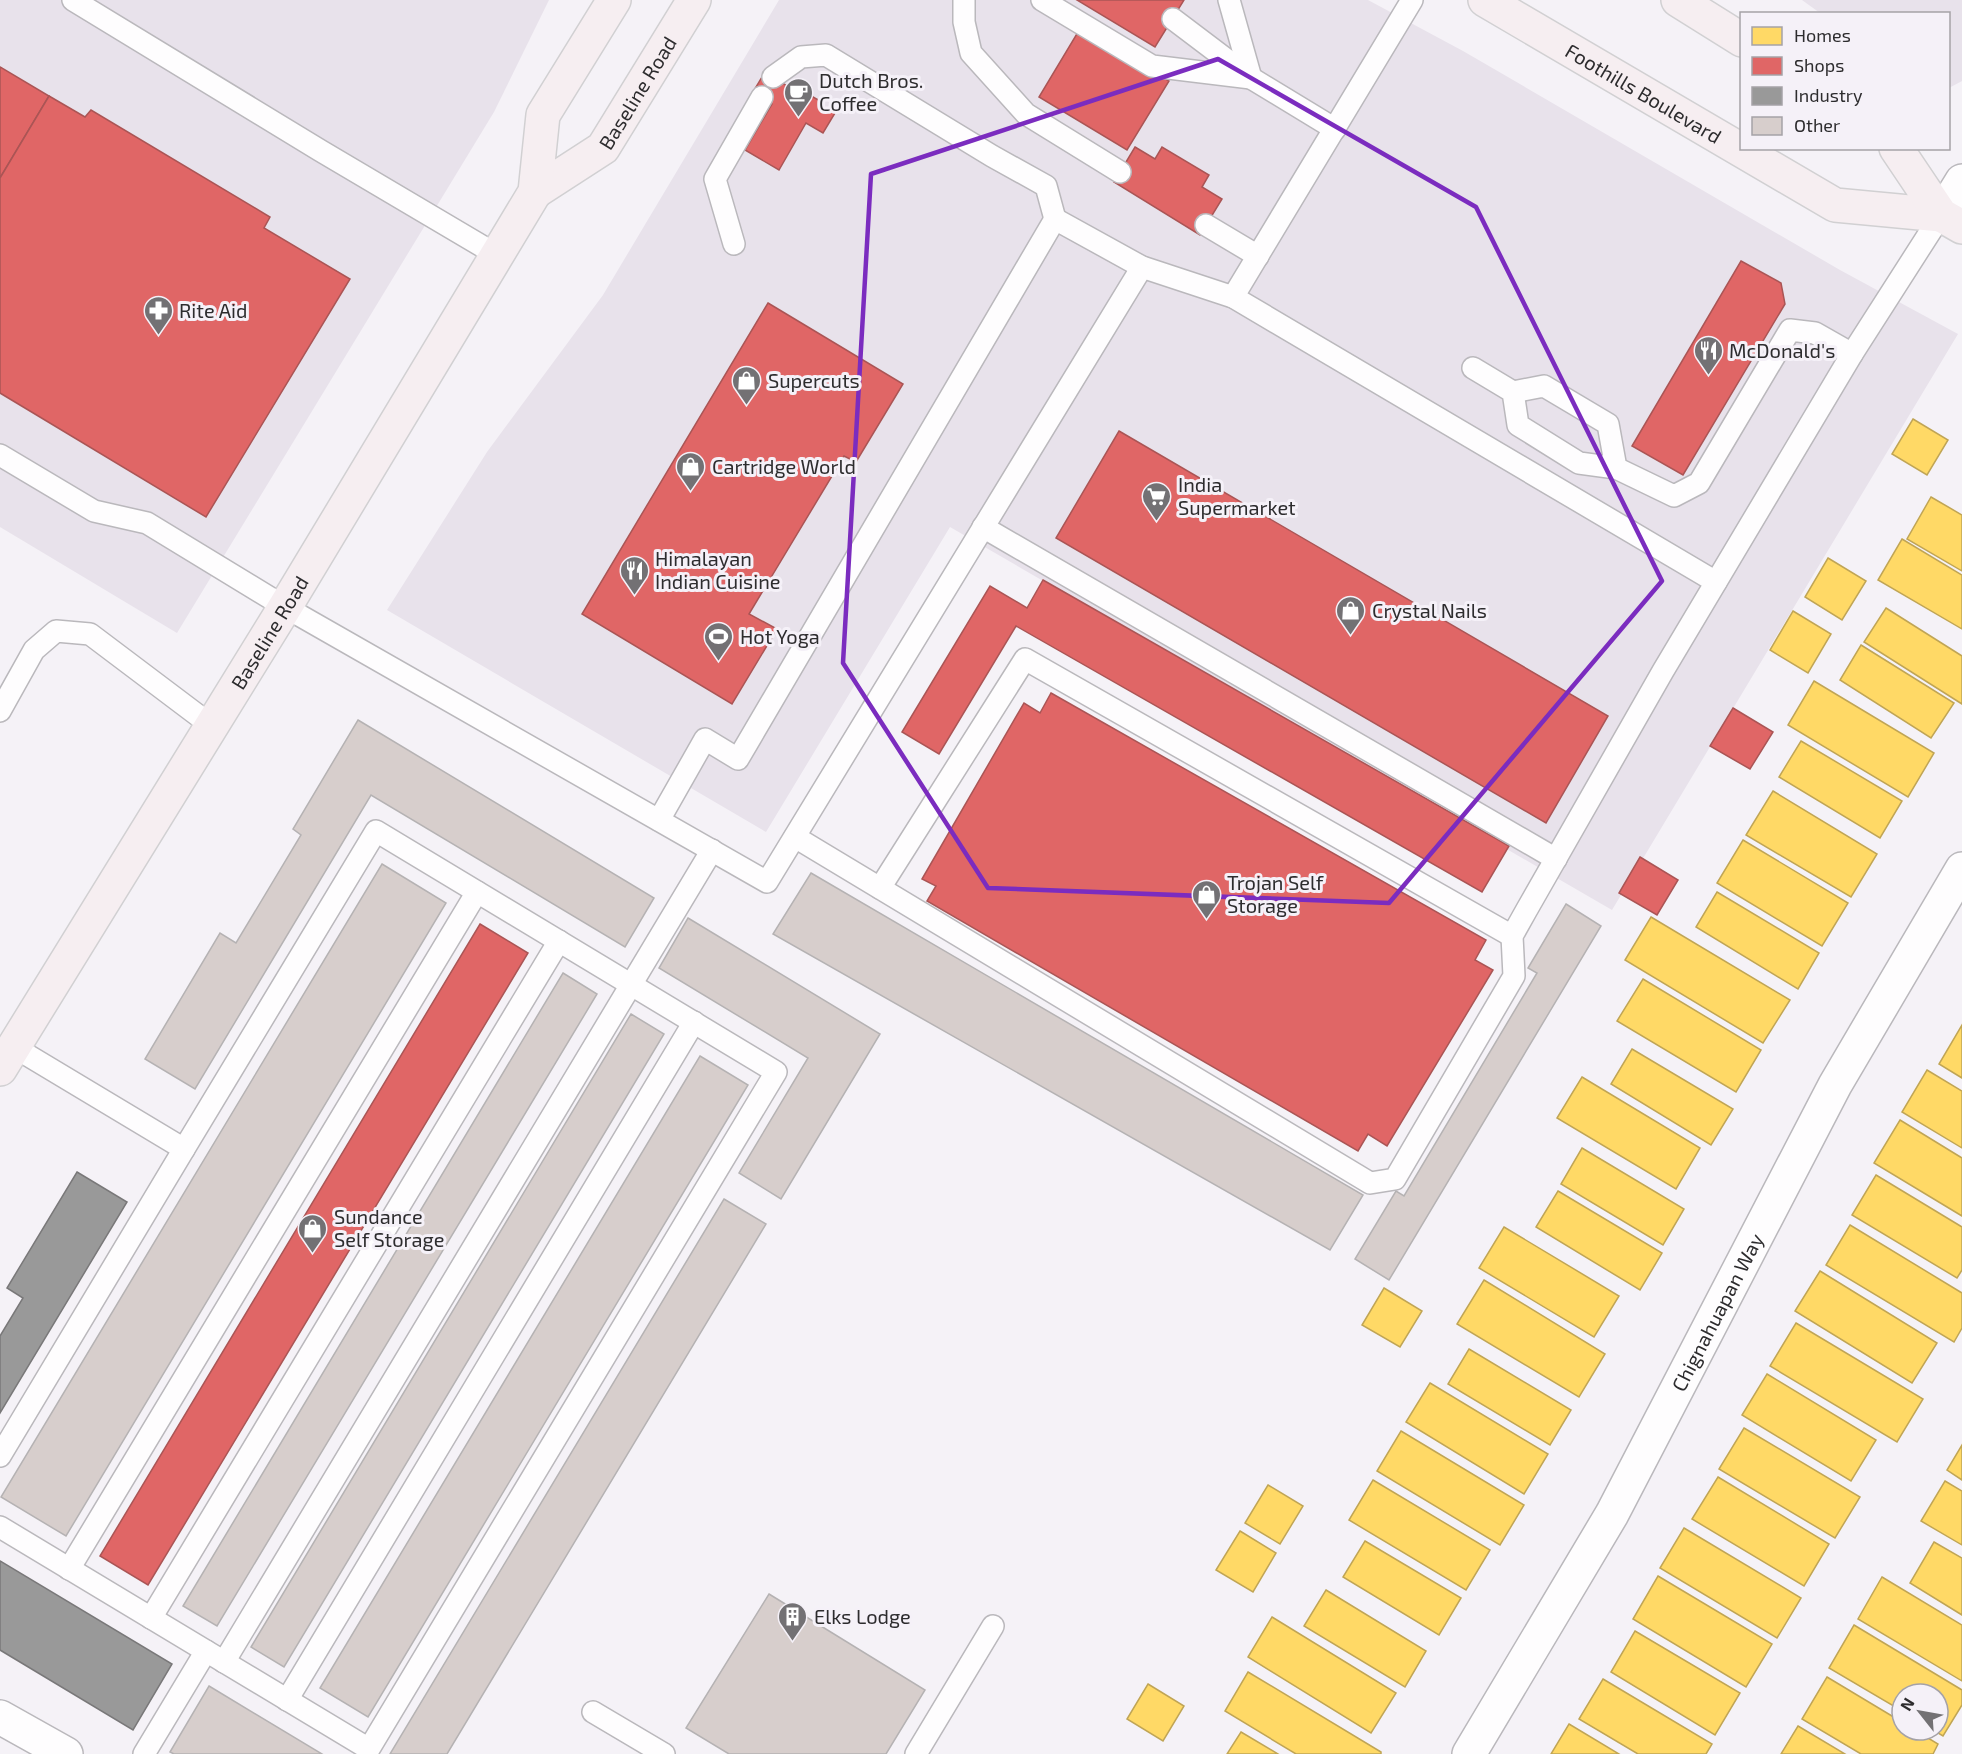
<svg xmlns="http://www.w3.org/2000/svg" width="1962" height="1754" font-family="'Exo 2',sans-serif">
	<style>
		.built { fill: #e8e2eb }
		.homes { fill: #ffd966; stroke: #c0a555; stroke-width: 1.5 }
		.shops { fill: #e06666; stroke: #a55; stroke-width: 1.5 }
		.industry { fill: #999; stroke: #797879; stroke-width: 1.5 }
		.building { fill: #d7cecc; stroke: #b5b2b3; stroke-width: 1.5 }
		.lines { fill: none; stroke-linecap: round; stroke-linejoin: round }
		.service-casing { stroke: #bab8bc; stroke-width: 24 }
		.minor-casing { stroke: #bab8bc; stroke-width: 36 }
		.primary-casing { stroke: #d1d0d2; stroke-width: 36 }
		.service { stroke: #fefdfe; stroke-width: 21 }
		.minor { stroke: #fefdfe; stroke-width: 33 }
		.primary { stroke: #f6eef1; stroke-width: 33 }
		.marked { fill: none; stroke: #7b2cbf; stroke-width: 4.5; stroke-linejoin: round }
		.labels { text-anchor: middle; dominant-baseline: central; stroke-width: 6; stroke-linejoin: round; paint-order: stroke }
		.poi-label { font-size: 20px; fill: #2d2c2e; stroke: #f5f1f8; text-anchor: start }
		.street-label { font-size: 20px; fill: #2d2c2e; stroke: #f5f1f8 }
	</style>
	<rect width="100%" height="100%" fill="#f5f2f7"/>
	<g class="built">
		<path d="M0 0H549L494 112 177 633 0 527Z"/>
		<path d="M779 0H1368L1463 51 1840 270 1958 334 1612 910 950 527 766 832 387 610 487 452 603 295Z"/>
		<path d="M1802 0H1962V81L1949 88 1948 14 1820 13Z"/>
	</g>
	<g class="homes">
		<path d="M1913 419 1948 440 1927 475 1892 454Z"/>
		<path d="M1931 497 1962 515V571L1907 539Z"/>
		<path d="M1902 539 1962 575V629L1878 580Z"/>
		<path d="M1828 558 1866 581 1842 620 1805 597Z"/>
		<path d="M1886 608 1962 656V704L1864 642Z"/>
		<path d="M1793 611 1831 634 1808 673 1770 650Z"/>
		<path d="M1861 645 1954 703 1931 738 1840 680Z"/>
		<path d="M1814 681 1934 753 1908 797 1788 725Z"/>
		<path d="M1801 741 1902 801 1880 838 1779 777Z"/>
		<path d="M1773 791 1877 854 1851 897 1746 835Z"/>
		<path d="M1743 840 1848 903 1822 946 1717 883Z"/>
		<path d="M1717 892 1819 953 1798 989 1696 927Z"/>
		<path d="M1651 917 1790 1000 1763 1043 1625 960Z"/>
		<path d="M1643 979 1761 1050 1736 1092 1617 1021Z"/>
		<path d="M1962 1025V1078L1939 1064Z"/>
		<path d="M1632 1049 1733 1109 1711 1145 1611 1084Z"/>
		<path d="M1927 1070 1962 1091V1148L1902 1112Z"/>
		<path d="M1582 1077 1700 1148 1676 1189 1557 1118Z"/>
		<path d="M1900 1120 1962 1158V1216L1874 1163Z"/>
		<path d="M1582 1148 1684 1209 1663 1245 1561 1184Z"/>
		<path d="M1876 1175 1962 1227V1270L1957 1278 1852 1215Z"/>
		<path d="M1558 1191 1662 1253 1640 1290 1536 1227Z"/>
		<path d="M1850 1225 1962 1293V1328L1954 1342 1826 1265Z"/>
		<path d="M1504 1227 1619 1296 1594 1337 1479 1268Z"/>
		<path d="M1820 1271 1937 1343 1912 1383 1795 1311Z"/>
		<path d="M1484 1280 1605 1354 1579 1397 1457 1324Z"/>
		<path d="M1384 1288 1422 1311 1400 1347 1362 1325Z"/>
		<path d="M1796 1323 1923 1399 1897 1442 1770 1366Z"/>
		<path d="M1469 1349 1571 1410 1550 1445 1448 1384Z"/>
		<path d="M1767 1374 1876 1440 1851 1481 1742 1415Z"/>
		<path d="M1430 1383 1548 1454 1524 1494 1406 1422Z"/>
		<path d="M1744 1428 1860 1497 1835 1538 1719 1469Z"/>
		<path d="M1401 1431 1524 1505 1500 1545 1377 1471Z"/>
		<path d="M1962 1445V1480L1947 1470Z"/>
		<path d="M1718 1477 1829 1544 1804 1586 1692 1519Z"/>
		<path d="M1373 1480 1490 1550 1466 1590 1349 1520Z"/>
		<path d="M1945 1481 1962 1491V1545L1921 1521Z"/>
		<path d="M1268 1485 1303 1506 1280 1544 1245 1523Z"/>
		<path d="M1684 1528 1801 1598 1777 1638 1660 1568Z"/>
		<path d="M1240 1531 1276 1553 1253 1592 1216 1570Z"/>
		<path d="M1365 1541 1461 1598 1439 1635 1343 1577Z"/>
		<path d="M1934 1542 1962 1558V1615L1910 1583Z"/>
		<path d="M1658 1576 1772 1644 1746 1687 1633 1619Z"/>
		<path d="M1882 1577 1962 1625V1681L1858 1619Z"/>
		<path d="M1326 1590 1426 1651 1405 1687 1304 1626Z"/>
		<path d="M1272 1617 1396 1693 1371 1733 1248 1657Z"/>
		<path d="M1854 1625 1962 1690V1705L1943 1736 1933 1730H1938V1694H1902V1711L1829 1668Z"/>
		<path d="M1635 1631 1740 1693 1715 1735 1611 1672Z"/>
		<path d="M1248 1672 1381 1752V1754H1296L1225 1711Z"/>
		<path d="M1827 1677 1902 1722V1730H1915L1938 1744 1933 1754H1861L1802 1719Z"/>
		<path d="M1603 1679 1712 1744 1706 1754H1638L1579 1719Z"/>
		<path d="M1148 1684 1184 1706 1163 1741 1127 1719Z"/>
		<path d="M1569 1724 1619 1754H1551Z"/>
		<path d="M1798 1726 1845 1754H1781Z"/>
		<path d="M1241 1732 1278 1754H1227Z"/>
	</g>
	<g class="shops">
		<path d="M1077 0H1184L1155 47Z"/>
		<path d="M1081 27 1169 81 1127 150 1039 97Z"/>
		<path d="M0 67 49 96 0 178Z"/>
		<path d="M765 72 787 86 789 83 820 101 818 104 835 113 823 133 806 123 779 170 745 150 772 104 753 92Z"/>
		<path d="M49 96 85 117 91 110 270 217 264 228 350 279 206 517 0 393V178Z"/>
		<path d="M1135 147 1155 159 1162 147 1209 175 1202 187 1222 199 1200 235 1114 182Z"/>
		<path d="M1741 261 1781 283 1785 304 1683 475 1632 446Z"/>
		<path d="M768 303 903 384 856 462 844 456 749 614 777 629 732 704 582 614Z"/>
		<path d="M1119 431 1608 716 1546 823 1056 538Z"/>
		<path d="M1043 580 1509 846 1482 892 1016 626 939 754 902 732 990 586 1027 608Z"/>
		<path d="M1051 693 1486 940 1475 960 1493 970 1387 1146 1368 1134 1358 1151 927 901 936 886 922 879 1024 703 1040 713Z"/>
		<path d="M1733 708 1773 732 1750 769 1710 746Z"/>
		<path d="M1640 857 1678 880 1657 915 1619 893Z"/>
		<path d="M480 924 528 953 148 1585 100 1556Z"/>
	</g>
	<g class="industry">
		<path d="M77 1172 127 1202 0 1413V1336L23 1298 7 1288Z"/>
		<path d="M0 1561 172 1664 133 1730 0 1650Z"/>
	</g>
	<g class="building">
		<path d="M358 720 654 898 625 947 371 795 195 1089 145 1059 220 933 236 943 301 835 293 829Z"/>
		<path d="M382 864 446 903 66 1536 1 1497Z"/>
		<path d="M811 873 1363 1195 1330 1250 773 934Z"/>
		<path d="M1566 904 1601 926 1389 1280 1355 1259 1396 1191 1404 1196 1537 973 1528 968Z"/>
		<path d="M688 918 880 1034 781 1199 739 1173 808 1058 659 968Z"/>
		<path d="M563 973 597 994 217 1626 183 1606Z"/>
		<path d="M631 1014 664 1034 284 1667 251 1647Z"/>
		<path d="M700 1056 748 1085 368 1717 320 1688Z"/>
		<path d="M724 1199 766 1224 447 1754H390Z"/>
		<path d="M769 1594 925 1690 886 1754H729L686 1728Z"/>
		<path d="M209 1686 322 1754H174L170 1752Z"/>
	</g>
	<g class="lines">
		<defs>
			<g id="service">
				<path d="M73 0 321 151 497 255"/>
				<path d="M964 0V22L971 53 1026 114 1120 172"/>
				<path d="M1042 0 1152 66 1251 78 1229 0"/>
				<path d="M1173 19 1251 78 1335 129"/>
				<path d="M773 77 801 57 826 55 992 156 1046 186 1055 219"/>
				<path d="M1206 225 1258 256"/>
				<path d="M734 244 715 179 762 97"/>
				<path d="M1233 297 1412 0"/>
				<path d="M1473 368 1513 392 1518 425 1579 463 1616 468"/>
				<path d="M1513 392 1544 386 1608 424 1616 468 1674 496 1699 483 1790 330 1815 333 1852 354"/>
				<path d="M0 455 94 511 147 523 285 607 767 882 1142 267"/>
				<path d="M983 527 1556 859"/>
				<path d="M0 711 34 650 56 631 90 634 212 726"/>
				<path d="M659 820 705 739 738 759 1055 219 1142 267 1233 297 1716 582"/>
				<path d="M795 837 1370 1183 1395 1179 1514 976 1512 936 1526 911 1663 671 1852 354 1941 215"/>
				<path d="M880 888 1025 659 1512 936"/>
				<path d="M0 1456 184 1149 14 1047"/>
				<path d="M0 1527 206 1651"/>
				<path d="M69 1569 477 892"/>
				<path d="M151 1618 559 941"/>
				<path d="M224 1662 712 850"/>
				<path d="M287 1700 694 1022"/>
				<path d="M593 1712 664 1754"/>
				<path d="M144 1754 206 1651 369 1749 776 1072 376 831 184 1149"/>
				<path d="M916 1754 993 1626"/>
			</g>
			<g id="minor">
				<path d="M1941 215 1962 181"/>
				<path d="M0 1717 66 1754"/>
				<path id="s1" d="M1469 1754 1612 1514 1835 1085 1962 869"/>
			</g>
			<g id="primary">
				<path id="s2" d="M1485 0 1835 205 1941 215"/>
				<path d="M1678 0 1742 40"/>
				<path d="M1896 148 1941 215 1962 227"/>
				<path id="s3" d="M535 192 603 148 694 0"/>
				<path id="s4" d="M0 1069 285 607 535 192 543 115 614 0"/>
			</g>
		</defs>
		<use href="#service" class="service-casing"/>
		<use href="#minor" class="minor-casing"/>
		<use href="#primary" class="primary-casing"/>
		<use href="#service" class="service"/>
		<use href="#minor" class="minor"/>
		<use href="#primary" class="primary"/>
	</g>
	<path class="marked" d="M1218 59 1476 207 1662 581 1389 903 988 888 843 663 871 174Z"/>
	<defs>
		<symbol id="cafe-pin" viewBox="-11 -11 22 30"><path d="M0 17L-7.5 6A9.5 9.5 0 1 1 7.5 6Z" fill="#737174" stroke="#f5f1f8"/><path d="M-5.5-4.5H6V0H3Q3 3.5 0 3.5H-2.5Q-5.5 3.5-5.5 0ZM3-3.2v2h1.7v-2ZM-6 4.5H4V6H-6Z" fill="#fff"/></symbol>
		<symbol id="pharmacy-pin" viewBox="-11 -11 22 30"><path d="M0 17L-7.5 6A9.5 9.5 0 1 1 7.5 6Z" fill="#737174" stroke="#f5f1f8"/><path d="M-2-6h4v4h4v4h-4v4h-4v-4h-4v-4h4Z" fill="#fff"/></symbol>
		<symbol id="restaurant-pin" viewBox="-11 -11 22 30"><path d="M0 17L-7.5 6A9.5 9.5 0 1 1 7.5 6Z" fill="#737174" stroke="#f5f1f8"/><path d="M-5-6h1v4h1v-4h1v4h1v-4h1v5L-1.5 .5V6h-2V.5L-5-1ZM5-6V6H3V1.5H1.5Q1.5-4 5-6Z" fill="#fff"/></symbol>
		<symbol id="shop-pin" viewBox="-11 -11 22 30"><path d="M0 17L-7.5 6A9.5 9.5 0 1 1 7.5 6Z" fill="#737174" stroke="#f5f1f8"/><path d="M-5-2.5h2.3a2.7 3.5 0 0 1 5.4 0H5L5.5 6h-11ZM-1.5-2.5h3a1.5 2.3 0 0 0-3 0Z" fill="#fff"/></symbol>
		<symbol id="supermarket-pin" viewBox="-11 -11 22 30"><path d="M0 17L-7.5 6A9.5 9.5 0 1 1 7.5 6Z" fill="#737174" stroke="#f5f1f8"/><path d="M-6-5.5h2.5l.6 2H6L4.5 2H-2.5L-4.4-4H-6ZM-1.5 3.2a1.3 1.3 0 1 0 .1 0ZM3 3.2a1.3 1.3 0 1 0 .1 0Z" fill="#fff"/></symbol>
		<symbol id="stadium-pin" viewBox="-11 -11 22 30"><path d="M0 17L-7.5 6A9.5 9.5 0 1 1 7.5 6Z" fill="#737174" stroke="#f5f1f8"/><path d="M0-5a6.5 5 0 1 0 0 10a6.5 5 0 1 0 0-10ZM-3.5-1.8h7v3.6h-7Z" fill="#fff"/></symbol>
		<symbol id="building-pin" viewBox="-11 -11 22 30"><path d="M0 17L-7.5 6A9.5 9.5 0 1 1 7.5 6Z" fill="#737174" stroke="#f5f1f8"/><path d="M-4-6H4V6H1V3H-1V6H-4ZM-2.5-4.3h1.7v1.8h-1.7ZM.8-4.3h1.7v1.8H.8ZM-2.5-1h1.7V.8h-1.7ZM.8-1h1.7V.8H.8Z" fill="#fff"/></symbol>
	</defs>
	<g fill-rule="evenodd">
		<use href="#cafe-pin" x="782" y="76" width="33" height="45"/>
		<use href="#pharmacy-pin" x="142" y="294" width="33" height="45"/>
		<use href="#restaurant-pin" x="1692" y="334" width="33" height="45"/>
		<use href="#shop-pin" x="730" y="364" width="33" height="45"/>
		<use href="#shop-pin" x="674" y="450" width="33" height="45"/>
		<use href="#supermarket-pin" x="1140" y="480" width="33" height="45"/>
		<use href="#restaurant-pin" x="618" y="554" width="33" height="45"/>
		<use href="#shop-pin" x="1334" y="594" width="33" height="45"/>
		<use href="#stadium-pin" x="702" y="620" width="33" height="45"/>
		<use href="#shop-pin" x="1190" y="878" width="33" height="45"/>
		<use href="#shop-pin" x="296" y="1212" width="33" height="45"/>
		<use href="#building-pin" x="776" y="1600" width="33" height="45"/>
	</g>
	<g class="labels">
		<g class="poi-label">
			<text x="819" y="80">Dutch Bros.<tspan x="819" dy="23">Coffee</tspan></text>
			<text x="179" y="310">Rite Aid</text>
			<text x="1729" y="350">McDonald's</text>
			<text x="768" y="380">Supercuts</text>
			<text x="712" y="466">Cartridge World</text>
			<text x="1178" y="484">India<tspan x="1178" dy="23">Supermarket</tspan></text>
			<text x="655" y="558">Himalayan<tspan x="655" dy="23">Indian Cuisine</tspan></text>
			<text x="1372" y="610">Crystal Nails</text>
			<text x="740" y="636">Hot Yoga</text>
			<text x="1227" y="882">Trojan Self<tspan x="1227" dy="23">Storage</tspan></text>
			<text x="334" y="1216">Sundance<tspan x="334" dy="23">Self Storage</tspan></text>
			<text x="814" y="1616">Elks Lodge</text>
		</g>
		<g class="street-label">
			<text stroke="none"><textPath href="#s3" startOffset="146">Baseline Road</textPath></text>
			<text stroke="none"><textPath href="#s2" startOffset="184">Foothills Boulevard</textPath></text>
			<text stroke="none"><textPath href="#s4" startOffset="513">Baseline Road</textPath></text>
			<text stroke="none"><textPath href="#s1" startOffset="507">Chignahuapan Way</textPath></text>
		</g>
	</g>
	<rect x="1740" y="12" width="210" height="138" fill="#f5f1f8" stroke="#a5a2a7" stroke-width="1.5"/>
	<rect x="1752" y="27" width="30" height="18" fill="#ffd966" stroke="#a5a2a7" stroke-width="1.5"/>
	<text x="1794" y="42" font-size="18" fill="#2d2c2e">Homes</text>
	<rect x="1752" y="57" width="30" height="18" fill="#e06666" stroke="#a5a2a7" stroke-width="1.5"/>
	<text x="1794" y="72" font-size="18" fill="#2d2c2e">Shops</text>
	<rect x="1752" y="87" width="30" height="18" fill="#999999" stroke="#a5a2a7" stroke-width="1.5"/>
	<text x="1794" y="102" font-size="18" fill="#2d2c2e">Industry</text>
	<rect x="1752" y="117" width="30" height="18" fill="#d7cecc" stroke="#a5a2a7" stroke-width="1.5"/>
	<text x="1794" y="132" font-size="18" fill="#2d2c2e">Other</text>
	<g transform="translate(1920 1712) rotate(301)"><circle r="28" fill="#f5f1f8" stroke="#a5a2a7" stroke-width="1.5"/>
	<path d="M0-4.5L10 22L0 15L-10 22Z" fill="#737174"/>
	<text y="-9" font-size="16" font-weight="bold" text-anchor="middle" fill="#2d2c2e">N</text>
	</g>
</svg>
